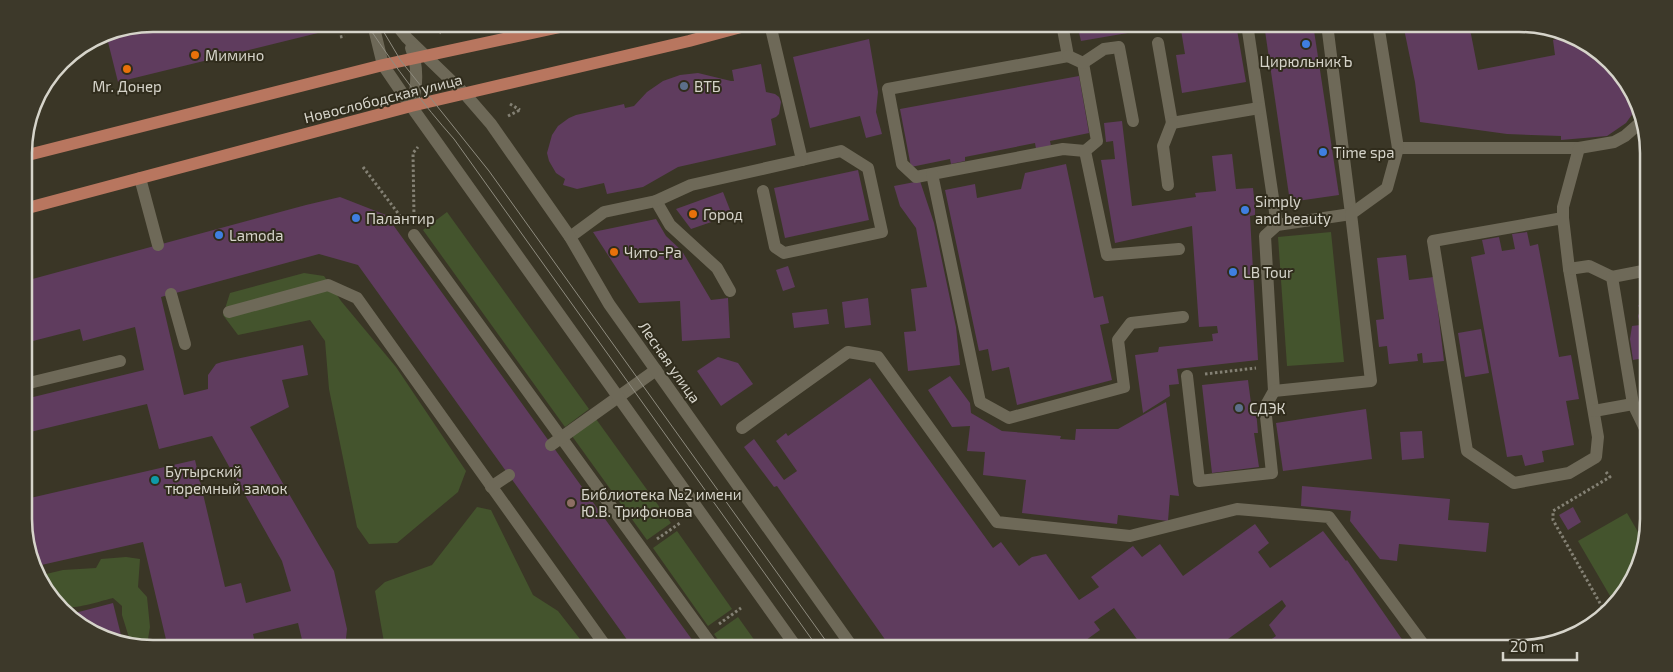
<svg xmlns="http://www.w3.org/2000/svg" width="1673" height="672" font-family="'Exo 2',sans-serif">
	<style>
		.green { fill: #44542d }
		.building { fill: #5f3c5e }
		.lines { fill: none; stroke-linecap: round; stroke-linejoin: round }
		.path { stroke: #848174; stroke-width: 3; stroke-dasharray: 2.5 2.5; stroke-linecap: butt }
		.service { stroke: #6e6958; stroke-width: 12 }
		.tertiary { stroke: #6e6958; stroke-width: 12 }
		.primary { stroke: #b8765f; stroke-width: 12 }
		.tram { stroke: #8f8c7f; stroke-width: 1 }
		.shop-dot { fill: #3f7fe0; stroke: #302c1c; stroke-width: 2 }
		.food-dot { fill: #e8710a; stroke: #302c1c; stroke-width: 2 }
		.service-dot { fill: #5c6f8a; stroke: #302c1c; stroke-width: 2 }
		.culture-dot { fill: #0f9aa8; stroke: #302c1c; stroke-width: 2 }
		.education-dot { fill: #8d6e63; stroke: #302c1c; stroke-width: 2 }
		.labels { text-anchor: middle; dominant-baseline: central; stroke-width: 4; stroke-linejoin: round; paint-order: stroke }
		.poi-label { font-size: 15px; fill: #d6d4ca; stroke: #302c1c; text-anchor: start }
		.street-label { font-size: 15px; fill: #d6d4ca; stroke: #302c1c }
		.rim { fill: none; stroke: #d6d4ca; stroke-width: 2.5 }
	</style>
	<rect width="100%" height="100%" fill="#3a3626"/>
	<g class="green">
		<path d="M447 212 589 409 565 427 423 230Z"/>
		<path d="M1331 232 1344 362 1287 366 1278 237Z"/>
		<path d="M304 273 324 276 341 301 396 367 466 471 458 492 397 543 369 544 357 527 329 389 325 341 310 320 238 335 223 315 230 293Z"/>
		<path d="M596 419 671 523 647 540 572 436Z"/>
		<path d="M477 507 491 510 533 595 558 611 587 648H385L375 591 385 582 432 565Z"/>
		<path d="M1627 513 1645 544 1642 560 1613 601 1578 541Z"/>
		<path d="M677 531 732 609 708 626 653 548Z"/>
		<path d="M126 557 140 559 138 587 147 597 150 627 147 645 150 648 131 644 122 615V606L113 598C100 601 64 614 56 603 50 596 46 583 42 575L63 570 96 568 101 559Z"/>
		<path d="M738 617 760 648H724L714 634Z"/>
	</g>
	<g class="building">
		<path d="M170 24H331L326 31 118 82 107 38Z"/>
		<path d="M1077 24H1174V25L1081 41Z"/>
		<path d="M1180 24H1236L1246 82 1182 93 1176 55 1185 54Z"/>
		<path d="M1264 24H1313L1339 195 1290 202Z"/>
		<path d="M1403 24H1469L1478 70 1555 55 1553 40 1569 36 1617 68 1636 109 1626 123 1607 136 1561 140V136L1507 134 1420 122 1415 82Z"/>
		<path d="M869 39 878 92 876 112 882 134 866 138 860 116 810 128 793 57Z"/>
		<path d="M761 64 766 92 775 94 779 97 781 102 779 114 776 117 771 119 776 145 678 167 643 187 607 194 604 183 577 189 563 185 565 179 556 173 549 161 547 153 552 135 558 126 569 118 576 115 624 104 625 108 634 106 647 92 663 81 680 75 698 73 731 81H734L732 70Z"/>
		<path d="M1079 76 1089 133 1050 141 1051 146 1036 149 1035 143 965 157V161L951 164 950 159 911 167 900 109Z"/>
		<path d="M1122 121 1132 206 1196 197 1195 193 1216 191 1212 156 1232 154 1236 189 1253 188 1255 207V215L1250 216 1258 360 1177 369 1179 384 1169 385 1170 396 1143 413 1135 355 1158 352 1159 347 1213 341 1212 334 1218 333 1217 326 1199 327 1192 226 1115 243 1101 160 1115 159 1113 141 1106 142 1104 123Z"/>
		<path d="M1066 164 1094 298 1103 296 1109 323 1100 325 1112 380 1017 405 1009 367 992 371 988 349 979 351 945 190 975 184 977 198 1021 189 1025 173Z"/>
		<path d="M858 170 869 220 785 238 774 188Z"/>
		<path d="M920 181 934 223 956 327 960 365 908 371 904 332 916 331 911 289 927 287 916 228 900 206 894 186Z"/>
		<path d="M723 192 732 215 691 229 676 209Z"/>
		<path d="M340 197 386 215 698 648H633L358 265 319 254 161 297 184 395 208 389V375L216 364 222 362 303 345 308 375 282 380 289 407 250 427 334 571 347 629 345 648H304L298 623 253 634 256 648H168L143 542 37 566 26 543V499L195 460 225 587 241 583 246 603 291 591 282 561 212 436 159 449 147 404 26 433 25 399 144 370 135 327 83 341 80 329 25 343V281L306 205Z"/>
		<path d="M656 219 666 236 682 251 711 300 728 298 730 338 682 341 680 301 639 303 593 232Z"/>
		<path d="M1527 232 1530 246 1538 244 1559 357 1571 355 1579 399 1566 401 1574 445 1542 451 1544 462 1525 466 1522 455 1507 457 1471 257 1485 254 1482 240 1499 237 1502 251 1515 249 1512 234Z"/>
		<path d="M1406 255 1409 280 1434 277 1444 361 1423 363 1422 353 1417 354 1418 361 1389 364 1387 346 1379 347 1376 320 1384 319 1377 258Z"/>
		<path d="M788 266 795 287 783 291 776 270Z"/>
		<path d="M1646 297 1649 299 1648 378 1644 358 1633 360 1630 339 1632 326 1640 325 1638 316 1641 308 1638 306Z"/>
		<path d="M868 298 871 325 845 328 842 302Z"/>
		<path d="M827 309 829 324 794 328 792 313Z"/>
		<path d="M1481 329 1489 373 1465 377 1458 333Z"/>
		<path d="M718 357 738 363 753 384 721 406 697 371Z"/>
		<path d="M950 376 970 403 971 413 1002 431 1061 436 1060 439 1075 440 1076 429H1118L1166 402 1179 496 1170 495 1168 521 1118 515 1117 524 1022 513 1026 480 983 475 985 452 967 451 970 426 952 427 928 390Z"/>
		<path d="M870 378 993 548 1001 542 1019 566 1032 557 1046 554 1079 600 1099 587 1091 577 1133 546 1142 557 1160 544 1183 576 1255 524 1269 543 1258 552 1270 568 1323 531 1346 561 1347 560 1408 648H1259L1276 636 1269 625 1286 606 1282 600 1228 639 1232 645 1228 648H1130L1139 642 1114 608 1094 622 1100 630 1075 648H891L777 486 774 487 744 447 754 439 784 480 797 471 776 441 786 433 788 436Z"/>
		<path d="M1248 380 1252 411 1256 410 1258 433H1254L1259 467 1212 473 1202 385Z"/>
		<path d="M1366 409 1372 459 1283 471 1276 423Z"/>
		<path d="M1422 431 1424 458 1402 460 1400 432Z"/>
		<path d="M1302 486 1450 499 1448 520 1489 523 1486 552 1399 544 1397 561 1380 559 1350 521 1351 511 1301 506Z"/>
		<path d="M1573 507 1581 522 1568 530 1559 515Z"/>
		<path d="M113 603 123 643 112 641 71 614Z"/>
	</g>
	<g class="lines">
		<g class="path">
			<path d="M428 24 441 33"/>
			<path d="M340 37 345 36"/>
			<path d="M510 104 520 110"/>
			<path d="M35 105 36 109"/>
			<path d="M508 116 520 110"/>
			<path d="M363 167 404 221"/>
			<path d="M414 217 413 153 418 147"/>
			<path d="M1205 374 1256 368"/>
			<path d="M657 539 680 523"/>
			<path d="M1605 612 1553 520V511L1610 477 1606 472"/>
			<path d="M719 624 741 608"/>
		</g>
		<g class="service">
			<path d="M1062 24 1068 56 888 89 902 164 916 177 1063 149 1085 151"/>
			<path d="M1247 24 1277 225"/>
			<path d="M1158 43 1172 123 1259 108"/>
			<path d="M1068 56 1083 63 1097 141 1085 151 1107 255 1179 249"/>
			<path d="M1083 63 1104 49 1119 47 1133 121"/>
			<path d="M1398 148H1579L1614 142 1625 136 1641 122"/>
			<path d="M932 174 980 402 1009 418 1124 387 1118 340 1131 323 1183 317"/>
			<path d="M140 178 158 245"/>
			<path d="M1168 185 1163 146 1172 123"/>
			<path d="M763 191 775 247 784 253 882 232 868 168 841 151 802 160"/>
			<path d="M656 201 670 225 717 268 730 291"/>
			<path d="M1563 218 1433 241 1467 451 1514 483 1569 473 1596 457 1598 437 1569 269 1563 218V207L1579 148"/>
			<path d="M414 235 714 648"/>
			<path d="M570 237 604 212 656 201 691 185 802 160 770 24"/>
			<path d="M1569 269 1589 266 1612 277"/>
			<path d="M1648 270 1612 277 1633 404 1649 437"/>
			<path d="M171 294 185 344"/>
			<path d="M229 312 328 285 357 298 607 648"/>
			<path d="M1187 376 1199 481 1272 473 1265 407 1274 391 1265 236 1277 225 1351 214 1327 24"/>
			<path d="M25 384 120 361"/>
			<path d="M1274 391 1371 381 1351 214 1387 188 1398 148 1378 24"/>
			<path d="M1594 411 1633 404"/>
			<path d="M742 428 848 352 878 357 997 522 1130 536 1237 509 1329 517 1426 648"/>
			<path d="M551 445 656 370"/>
			<path d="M491 487 509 475"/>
		</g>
		<g class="tertiary">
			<path d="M373 24 383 65 411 106 797 648"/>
			<path d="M396 24 407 38 465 94 491 124 570 237 609 304 853 648"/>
			<path d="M411 48C418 65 418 88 411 106"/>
		</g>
		<g class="primary">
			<path d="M24 156 383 65 574 24"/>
			<path d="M24 209 411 106 689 41 752 24"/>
		</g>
		<g class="tram">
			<path d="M369 24 370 29C396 68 423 104 454 139L818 648"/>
			<path d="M379 24 401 61 489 171 831 648"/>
		</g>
	</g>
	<g class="shop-dot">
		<circle cx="1306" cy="44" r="5"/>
		<circle cx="1323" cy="152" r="5"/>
		<circle cx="1245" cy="210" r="5"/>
		<circle cx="356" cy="218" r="5"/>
		<circle cx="219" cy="235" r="5"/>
		<circle cx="1233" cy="272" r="5"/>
	</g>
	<g class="food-dot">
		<circle cx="195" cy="55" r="5"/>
		<circle cx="127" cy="69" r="5"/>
		<circle cx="693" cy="214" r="5"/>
		<circle cx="614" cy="252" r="5"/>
	</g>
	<g class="service-dot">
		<circle cx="684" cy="86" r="5"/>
		<circle cx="1239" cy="408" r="5"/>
	</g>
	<circle class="culture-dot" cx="155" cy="480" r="5"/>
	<circle class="education-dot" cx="571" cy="503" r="5"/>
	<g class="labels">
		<g class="poi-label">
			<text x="205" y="55">Мимино</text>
			<text x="1306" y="61" text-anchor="middle">ЦирюльникЪ</text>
			<text x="127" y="86" text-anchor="middle">Mr. Донер</text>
			<text x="694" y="86">ВТБ</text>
			<text x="1333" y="152">Time spa</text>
			<text x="1255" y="201">Simply<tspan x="1255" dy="17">and beauty</tspan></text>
			<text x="703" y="214">Город</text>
			<text x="366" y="218">Палантир</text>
			<text x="229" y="235">Lamoda</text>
			<text x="624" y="252">Чито-Ра</text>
			<text x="1243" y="272">LB Tour</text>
			<text x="1249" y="408">СДЭК</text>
			<text x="165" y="471">Бутырский<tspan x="165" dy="17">тюремный замок</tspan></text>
			<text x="581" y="494">Библиотека №2 имени<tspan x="581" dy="17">Ю.В. Трифонова</tspan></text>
		</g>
		<g class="street-label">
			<text transform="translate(383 98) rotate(-14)">Новослободская улица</text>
			<text transform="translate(670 362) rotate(55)">Лесная улица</text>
		</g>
	</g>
	<path d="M0 0H1673V672H0ZM153 32H1519A121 121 0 0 1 1640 153V519A121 121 0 0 1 1519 640H153A121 121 0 0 1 32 519V153A121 121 0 0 1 153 32Z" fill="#3d392a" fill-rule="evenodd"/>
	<path class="rim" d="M153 32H1519A121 121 0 0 1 1640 153V519A121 121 0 0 1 1519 640H153A121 121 0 0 1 32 519V153A121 121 0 0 1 153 32Z"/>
	<path d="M1503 652v8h74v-8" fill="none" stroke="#d6d4ca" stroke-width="2.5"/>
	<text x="1510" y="652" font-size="15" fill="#d6d4ca" stroke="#302c1c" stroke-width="4" paint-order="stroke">20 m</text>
</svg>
